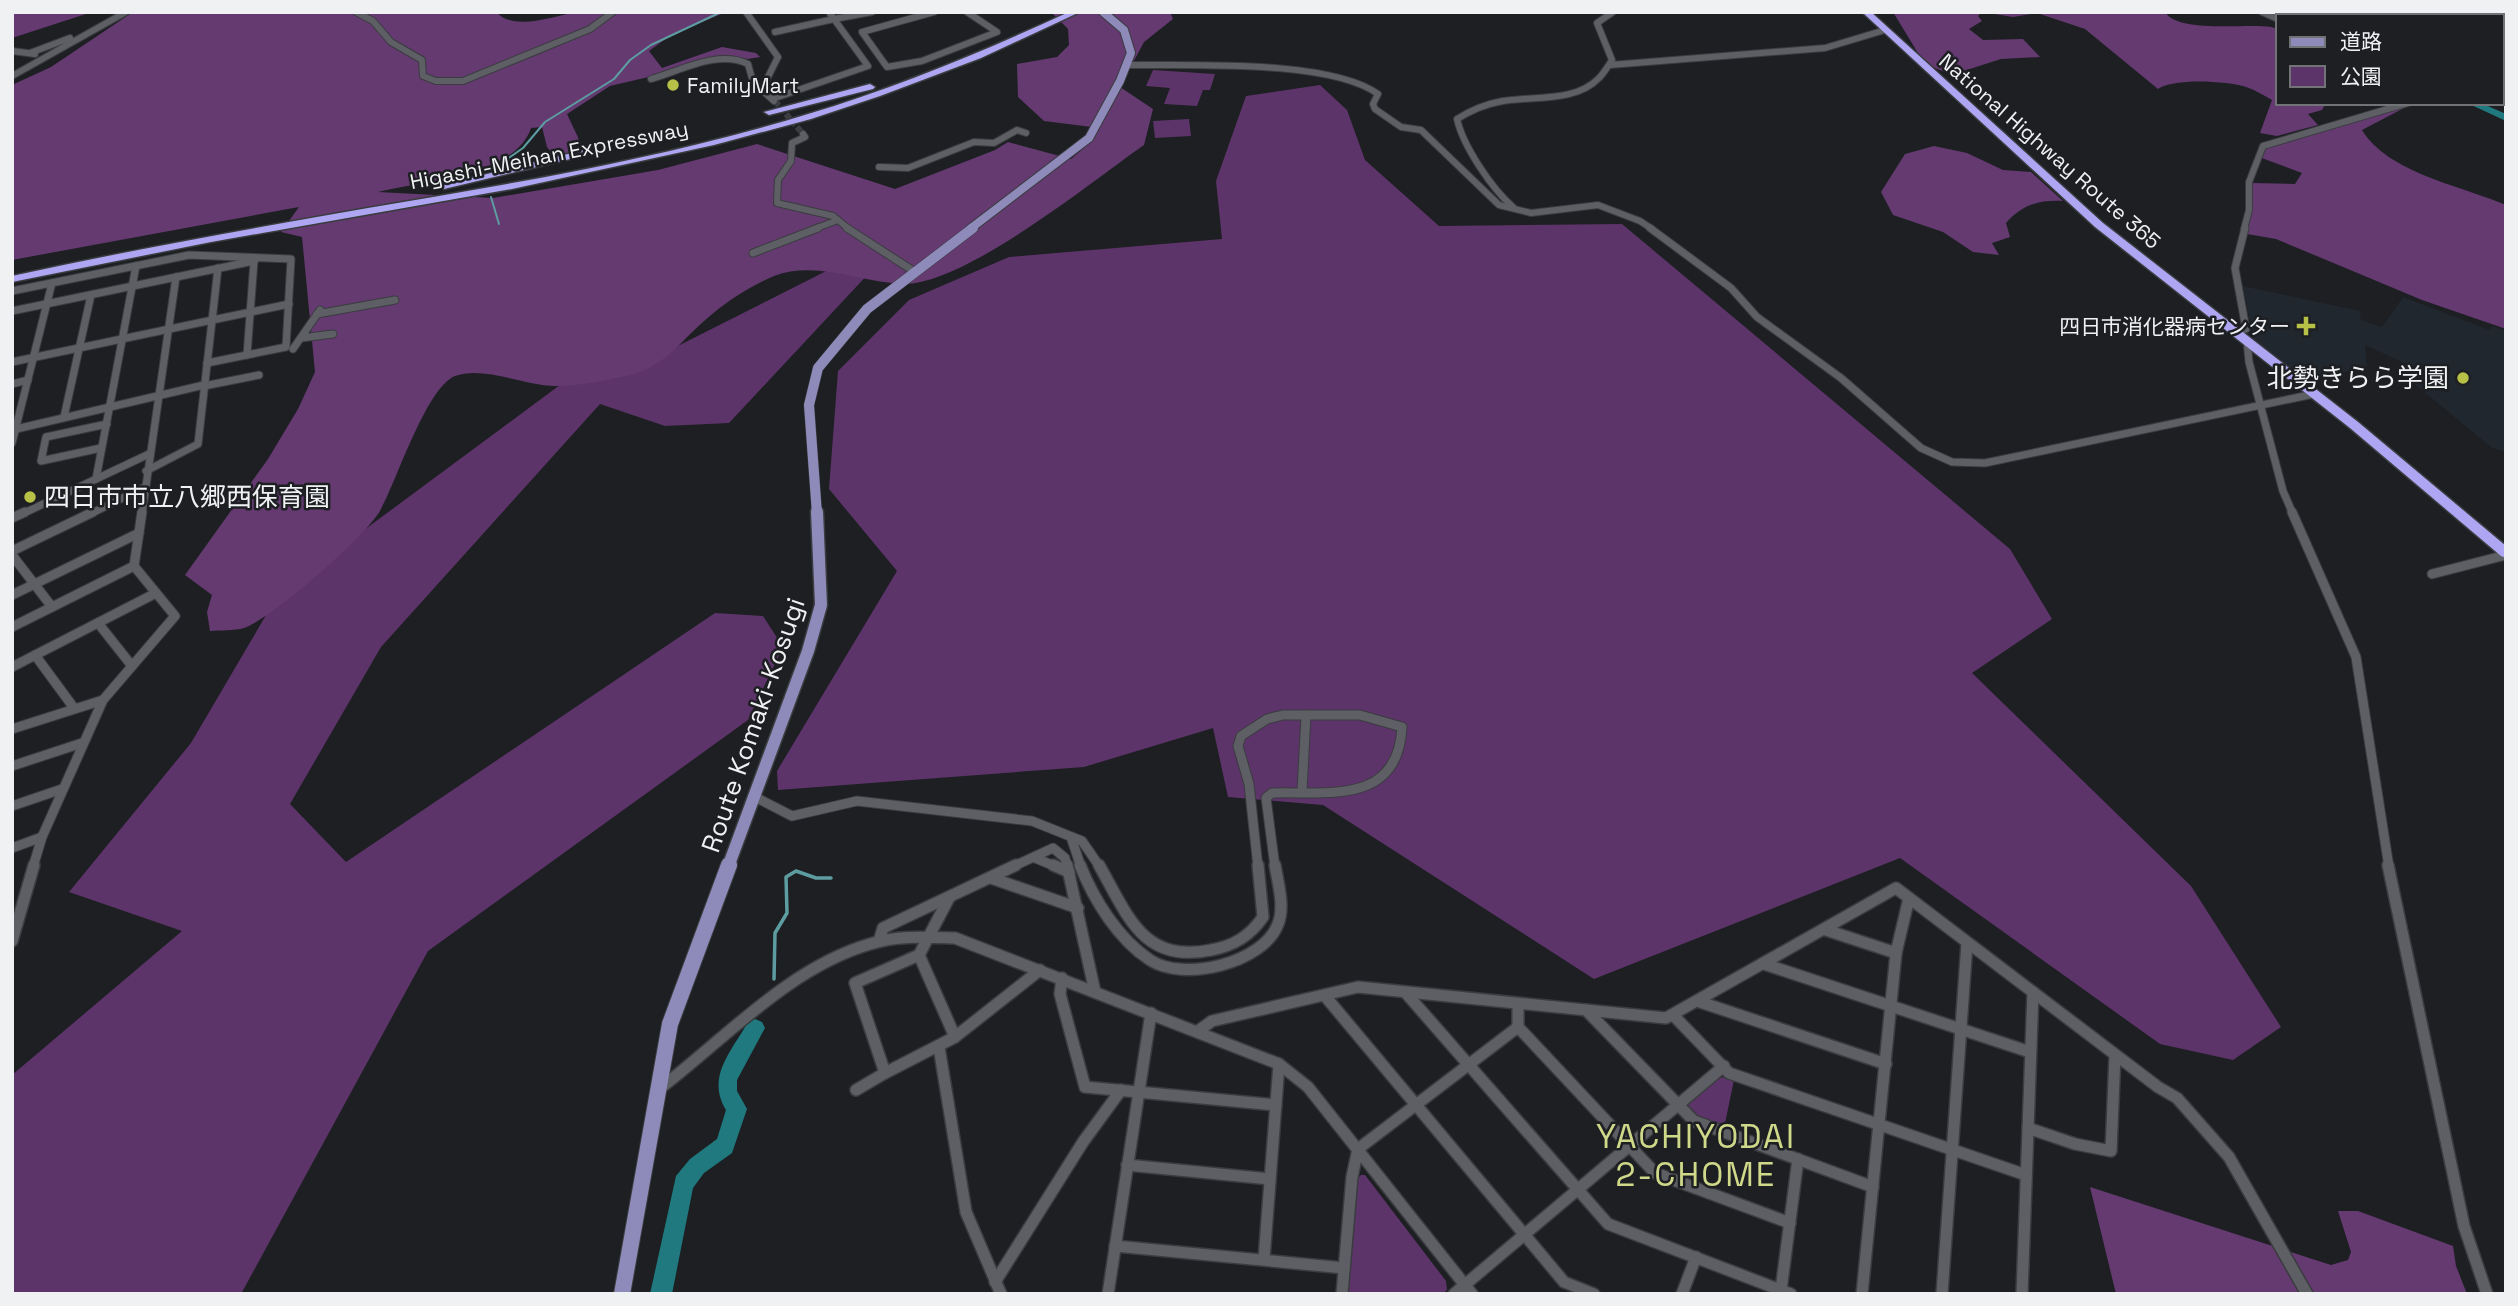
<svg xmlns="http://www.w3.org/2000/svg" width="2518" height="1306" font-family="'Space Grotesk','Noto Sans JP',sans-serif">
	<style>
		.built { fill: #21272f }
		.green { fill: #5d346a }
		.forest { fill: #643a71 }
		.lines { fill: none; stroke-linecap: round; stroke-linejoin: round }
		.stream-far1 { stroke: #5d9da1; stroke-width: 2 }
		.stream { stroke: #5d9da1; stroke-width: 3.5 }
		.river { fill: #1f797e; fill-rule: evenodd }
		.minor-tunnel { stroke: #3c3e41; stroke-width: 6; stroke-dasharray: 6 2.5; stroke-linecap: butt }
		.minor-far3-casing { stroke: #3a3c3f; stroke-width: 8 }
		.minor-far2-casing { stroke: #3a3c3f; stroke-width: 9 }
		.minor-far1-casing { stroke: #3a3c3f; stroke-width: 11 }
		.minor-casing { stroke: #3a3c3f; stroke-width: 14 }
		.major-far3-casing { stroke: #3a3c3f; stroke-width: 10 }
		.major-far2-casing { stroke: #3a3c3f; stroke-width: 11 }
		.major-far1-casing { stroke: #3a3c3f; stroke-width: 15 }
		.major-casing { stroke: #3a3c3f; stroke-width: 18 }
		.highway-casing { stroke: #3a3c3f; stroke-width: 3 }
		.minor-far3 { stroke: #5d5f64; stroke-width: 6 }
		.minor-far2 { stroke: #5d5f64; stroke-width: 7 }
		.minor-far1 { stroke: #5d5f64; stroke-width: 9 }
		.minor { stroke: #5d5f64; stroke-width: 11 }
		.major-far3 { stroke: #8e8ab9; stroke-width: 8 }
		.major-far2 { stroke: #8e8ab9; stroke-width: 10 }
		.major-far1 { stroke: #8e8ab9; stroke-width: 12 }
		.major { stroke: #8e8ab9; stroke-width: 16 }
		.highway { fill: #aea6f2; fill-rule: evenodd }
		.poi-dot { fill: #b8c147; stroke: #1d1f22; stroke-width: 2.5 }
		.labels { text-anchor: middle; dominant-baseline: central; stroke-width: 5; stroke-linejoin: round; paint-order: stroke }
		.far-poi-label { font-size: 21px; fill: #eff1f3; stroke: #1d1f22; text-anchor: start }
		.far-street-label { font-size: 21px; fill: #eff1f3; stroke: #1d1f22 }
		.poi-label { font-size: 26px; fill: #eff1f3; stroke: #1d1f22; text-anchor: end }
		.street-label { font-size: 26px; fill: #eff1f3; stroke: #1d1f22 }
		.near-neighbourhood-label { font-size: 33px; letter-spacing: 2px; fill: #d0d88a; stroke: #1d1f22 }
	</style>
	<rect width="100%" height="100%" fill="#1d1f22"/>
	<path class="built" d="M2243 286 2360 311 2361 320 2382 327 2403 297 2490 330 2492 326 2506 331V452L2492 448 2411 381 2428 374 2365 345 2367 367 2306 380 2254 341Z"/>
	<g class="green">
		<path d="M1153 70 1215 74 1210 90H1203L1197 106 1164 104 1170 88 1146 86Z"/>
		<path d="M1320 85 1347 110 1365 160 1439 226 1622 224 2010 549 2052 619 1972 673 2191 886 2281 1027 2233 1060 2160 1044 1900 858 1594 979 1323 805 1228 797 1213 728 1084 767 778 790 777 771 897 571 829 489 838 371 909 300 1009 257 1222 239 1216 181 1246 96Z"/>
		<path d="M1189 119 1191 136 1155 138 1153 121Z"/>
		<path d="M842 263 871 271 729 423 665 426 600 404 381 647 290 804 346 862 715 613 763 616 783 647 748 720 428 951 241 1294H12V1075L182 931 69 892 191 743 279 593 568 379 660 355Z"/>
		<path d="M1727 1077 1734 1080 1724 1128 1695 1118 1687 1111V1104L1717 1078Z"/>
		<path d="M1361 1175H1365L1446 1281 1447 1290 1442 1294H1348L1358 1178Z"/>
	</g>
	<g class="forest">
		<path d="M12 12H92L12 38Z"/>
		<path d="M133 12H496C516 33 556 14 580 12 628 9 677 12 726 12L671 35 649 51 662 68 722 47 756 53 760 57 748 59 723 55 697 60 657 75 610 86 567 114 583 148 578 153 553 155 547 147 542 127 531 128C515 177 420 181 378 192L493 198 658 170 757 144 895 189 995 150 1008 142 1071 159 1093 140 1100 128 1044 121 1018 97 1017 64 1057 57 1069 45 1068 29 1051 12H1170L1173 19 1144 42 1120 87 1153 109 1144 145C1091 182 966 284 904 284 861 283 817 260 774 276 748 287 724 303 703 322 677 345 666 365 630 375 608 380 580 386 557 386 526 387 485 365 455 376 426 388 397 480 381 509 368 535 271 619 244 628 234 631 220 630 210 631L207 612 212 595 185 575 268 459 298 409 315 372 302 237 281 232 299 207 12 260V85L51 67Z"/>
		<path d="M1893 12H2165C2179 34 2246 23 2271 27L2278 29V103H2326L2322 110 2308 114 2318 125 2277 136 2260 133 2272 100C2263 95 2255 90 2246 87 2227 81 2174 78 2158 89L2085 29 2037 13 2013 17 1982 12 1978 16 1982 21 1969 29 1983 40 2023 39 2040 57 2001 59 1951 75 1924 63Z"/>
		<path d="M2403 105 2406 107 2362 130C2388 173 2462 186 2506 205V329L2422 300 2276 239 2247 234 2252 183 2295 184 2302 173 2259 157 2267 147Z"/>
		<path d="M1934 146 1967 153 2003 170 2031 172 2063 201C2039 200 2023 204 2006 223L2010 237 1992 243 1999 255 1973 252 1943 232 1893 215 1881 192 1905 154Z"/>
		<path d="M2090 1187 2331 1265 2348 1260 2351 1252 2338 1211H2358L2453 1246 2456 1266 2467 1294H2116Z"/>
	</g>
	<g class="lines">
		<g class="stream-far1">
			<path d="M496 167 523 148 545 122 614 79 630 60 651 45 721 12"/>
			<path d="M491 197 499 224"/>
		</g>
		<path class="stream" d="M774 979 775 933 787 913 786 877 796 871 816 878H831"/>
		<g class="river">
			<path d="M2280 12H2292L2297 16H2285Z"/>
			<path d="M2467 103H2481L2506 114V121Z"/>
			<path d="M755 1019 762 1022 765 1028 737 1080V1091L747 1109 732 1153 704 1173 693 1188 672 1294H650L676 1176 690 1159 717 1139 726 1110C706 1077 731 1052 748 1022Z"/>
		</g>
		<path class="minor-tunnel" d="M775 101 803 134"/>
		<defs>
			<g id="minor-far3">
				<path d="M356 12 373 21 391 42 422 60 423 76 436 81H463L590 29 613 12"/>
				<path d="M746 12 778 57 766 81 778 94"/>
				<path d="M934 12 862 32 887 67 922 61 997 32 967 12"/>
				<path d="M2262 12 2278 19"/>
				<path d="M2422 12 2430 16"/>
				<path d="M775 32 834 19 829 12"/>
				<path d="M2502 48 2506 50"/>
				<path d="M12 51 35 54"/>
				<path d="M30 53 70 38"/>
				<path d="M1128 65C1190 66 1329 59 1378 94L1373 104 1375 109 1401 127 1421 130 1499 205 1531 213 1598 205 1640 221 1652 229"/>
				<path d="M1610 65 1825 48 1885 30"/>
				<path d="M2502 72 2506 71"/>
				<path d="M12 76 126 12"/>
				<path d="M651 79C680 71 719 49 748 64L753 82 774 101"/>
				<path d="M772 99 868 66 834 19 872 12"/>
				<path d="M803 134 805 137 792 143 791 161 778 180 777 203 833 216 849 229"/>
				<path d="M879 167 908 168 974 142 994 143 1017 130 1026 133"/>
				<path d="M1513 207C1492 189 1463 146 1457 119 1470 111 1482 105 1498 102 1530 95 1574 104 1599 78 1604 73 1608 66 1612 60L1597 23 1613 12"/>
				<path d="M814 229 838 220"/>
				<path d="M2244 229 2249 210V182L2263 146 2408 103"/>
			</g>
			<g id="minor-far2">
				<path d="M847 228 915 272"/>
				<path d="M1650 228 1731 288 1757 317 1841 378 1921 448 1952 462 1985 463 2314 394"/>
				<path d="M753 253 818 228"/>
				<path d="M12 291 189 255 291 259 286 347 207 363"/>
				<path d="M12 311 249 262"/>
				<path d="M317 314 395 300"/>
				<path d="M2236 332 2246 329 2235 268 2245 228"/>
				<path d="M301 338 333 334"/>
				<path d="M2247 341 2249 362 2283 491 2293 514"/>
				<path d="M293 349 320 310"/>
				<path d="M247 355 254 261 257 258"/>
				<path d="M12 362 289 304"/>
				<path d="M12 384 28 380"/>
				<path d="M204 386 259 375"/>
				<path d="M64 417 91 295"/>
				<path d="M12 430 204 385"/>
				<path d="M12 443 52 283"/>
				<path d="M101 448 41 461 46 437 107 424"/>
				<path d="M146 471 198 444 218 268"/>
				<path d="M96 479 136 266"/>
				<path d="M22 514 149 454"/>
				<path d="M90 514 145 487"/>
				<path d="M142 514 176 277"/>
			</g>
			<g id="minor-far1">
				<path d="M2292 512 2356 657 2389 867"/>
				<path d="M12 518 25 512"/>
				<path d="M12 551 93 512"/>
				<path d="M12 555 52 607"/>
				<path d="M2432 574 2506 555"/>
				<path d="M12 595 139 533"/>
				<path d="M98 623 132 666"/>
				<path d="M12 627 134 566"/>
				<path d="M35 655 74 708"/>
				<path d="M12 667 156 593"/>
				<path d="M12 729 103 700"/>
				<path d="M12 766 82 743"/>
				<path d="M1302 791 1306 715"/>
				<path d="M755 797 792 816 857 801 1032 821 1082 841 1100 867"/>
				<path d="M12 806 62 789"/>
				<path d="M1071 837 1081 867"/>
				<path d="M12 848 42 837"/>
				<path d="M1035 858 1057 867"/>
				<path d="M33 867 42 837 103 700 175 616 134 566 142 512"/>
				<path d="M1012 867 1053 848 1065 858 1067 867"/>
				<path d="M1258 867 1249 784 1238 746 1241 736 1267 719 1283 715H1360L1402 727C1398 806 1327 791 1272 793L1266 798 1275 867"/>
			</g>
			<g id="minor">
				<path d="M1053 865 1069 872"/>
				<path d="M1067 865 1095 992"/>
				<path d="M1080 865C1094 900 1118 939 1150 960 1183 982 1263 964 1278 924 1285 907 1278 883 1275 865"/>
				<path d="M1099 865C1128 916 1143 964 1211 950 1234 946 1250 936 1263 917L1258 865"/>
				<path d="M2388 865 2464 1226 2487 1294"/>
				<path d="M991 878 1078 908"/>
				<path d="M949 898 919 955 855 983 885 1073 955 1037 1040 970"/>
				<path d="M1826 930 1896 953"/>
				<path d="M880 938 883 928 1016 865"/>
				<path d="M12 941 34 865"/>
				<path d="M919 955 955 1037"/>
				<path d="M1764 964 2030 1052"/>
				<path d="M1062 978 1060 994 1085 1087 1276 1105"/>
				<path d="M1405 992 1608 1224 1791 1294"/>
				<path d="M1325 996 1564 1282 1594 1294"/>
				<path d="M1697 1001 1886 1064"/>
				<path d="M1518 1004V1027L1655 1173 1790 1223"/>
				<path d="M1586 1010 1694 1121 1873 1187"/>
				<path d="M1673 1015 1729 1073 2026 1175"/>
				<path d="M1198 1031 1212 1021 1358 987 1666 1018 1896 888 2158 1087 2177 1098 2229 1157 2307 1294"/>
				<path d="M939 1047 966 1212 1001 1294"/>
				<path d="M658 1090C724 1040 788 968 870 944 898 935 926 937 955 938L1279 1064 1308 1087 1472 1294"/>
				<path d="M856 1090 885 1073"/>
				<path d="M2028 1128 2075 1144 2111 1151 2115 1055"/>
				<path d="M1127 1165 1270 1179"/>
				<path d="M1115 1246 1344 1268"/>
				<path d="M1264 1259 1279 1064"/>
				<path d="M995 1282 1083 1142 1121 1090"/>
				<path d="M1781 1290 1798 1159"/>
				<path d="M1108 1294 1151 1013"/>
				<path d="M1342 1294 1352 1177 1358 1149 1518 1027"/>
				<path d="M1454 1294 1724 1066"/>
				<path d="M1682 1294 1696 1257"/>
				<path d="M1862 1294 1896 953 1909 898"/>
				<path d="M1942 1294 1967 943"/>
				<path d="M2022 1294 2033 992"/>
			</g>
			<path id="major-far3" d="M970 229 1089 138 1120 81 1131 53 1124 30 1103 12"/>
			<path id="major-far2" d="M817 514 809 405 818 368 867 309 973 228"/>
			<path id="major-far1" d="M728 867 808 651 821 605 817 512"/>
			<path id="major" d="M622 1294 670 1024 729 865"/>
			<g id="highway">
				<path d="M1069 12H1080L981 58 880 96 811 119 714 145 512 189 211 242 12 282V276C130 250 249 229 368 208 516 183 665 158 808 114 898 87 984 51 1069 12Z"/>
				<path d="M1862 12H1871L2103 223 2358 422 2506 546V558L2501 556 2350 428 2095 227Z"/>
				<path d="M870 84 875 87 873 89 769 115 764 112Z"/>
				<path d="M584 150 587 151V155L444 189 439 186Z"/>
			</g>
		</defs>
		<use href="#minor-far3" class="minor-far3-casing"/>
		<use href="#minor-far2" class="minor-far2-casing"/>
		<use href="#minor-far1" class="minor-far1-casing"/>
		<use href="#minor" class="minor-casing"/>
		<use href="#major-far3" class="major-far3-casing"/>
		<use href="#major-far2" class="major-far2-casing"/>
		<use href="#major-far1" class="major-far1-casing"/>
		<use href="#major" class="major-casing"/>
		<use href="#highway" class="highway-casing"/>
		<use href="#minor-far3" class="minor-far3"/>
		<use href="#minor-far2" class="minor-far2"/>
		<use href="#minor-far1" class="minor-far1"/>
		<use href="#minor" class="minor"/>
		<use href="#major-far3" class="major-far3"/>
		<use href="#major-far2" class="major-far2"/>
		<use href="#major-far1" class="major-far1"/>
		<use href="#major" class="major"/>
		<use href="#highway" class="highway"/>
	</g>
	<g class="poi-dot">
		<circle cx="673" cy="85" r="7"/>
		<path d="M2302.5 315.5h7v7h7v7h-7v7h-7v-7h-7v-7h7z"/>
		<circle cx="2463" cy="378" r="7"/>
		<circle cx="30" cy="497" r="7"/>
	</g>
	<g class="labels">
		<g class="far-poi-label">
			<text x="687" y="85">FamilyMart</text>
			<text x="2290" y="326" text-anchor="end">四日市消化器病センター</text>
		</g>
		<g class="far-street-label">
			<text transform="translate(2050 151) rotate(41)">National Highway Route 365</text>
			<text transform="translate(549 155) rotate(-11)">Higashi-Meihan Expressway</text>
		</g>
		<g class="poi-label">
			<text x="2449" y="378">北勢きらら学園</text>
			<text x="44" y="497" text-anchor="start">四日市市立八郷西保育園</text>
		</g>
		<g class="street-label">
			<text transform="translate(753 725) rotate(-71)">Route Komaki-Kosugi</text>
		</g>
		<g class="near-neighbourhood-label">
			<text x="1696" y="1137">YACHIYODAI<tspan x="1696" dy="38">2-CHOME</tspan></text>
		</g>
	</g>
	<rect width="2518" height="1306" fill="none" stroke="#eff1f3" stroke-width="28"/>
	<rect x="2276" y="14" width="228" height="91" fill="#1d1f22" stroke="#717376" stroke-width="2"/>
	<rect x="2290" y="37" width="35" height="10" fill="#8e8ab9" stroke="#717376" stroke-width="2"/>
	<text x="2340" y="49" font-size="21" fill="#eff1f3">道路</text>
	<rect x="2290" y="66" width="35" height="21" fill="#5d346a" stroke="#717376" stroke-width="2"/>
	<text x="2340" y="84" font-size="21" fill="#eff1f3">公園</text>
</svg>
